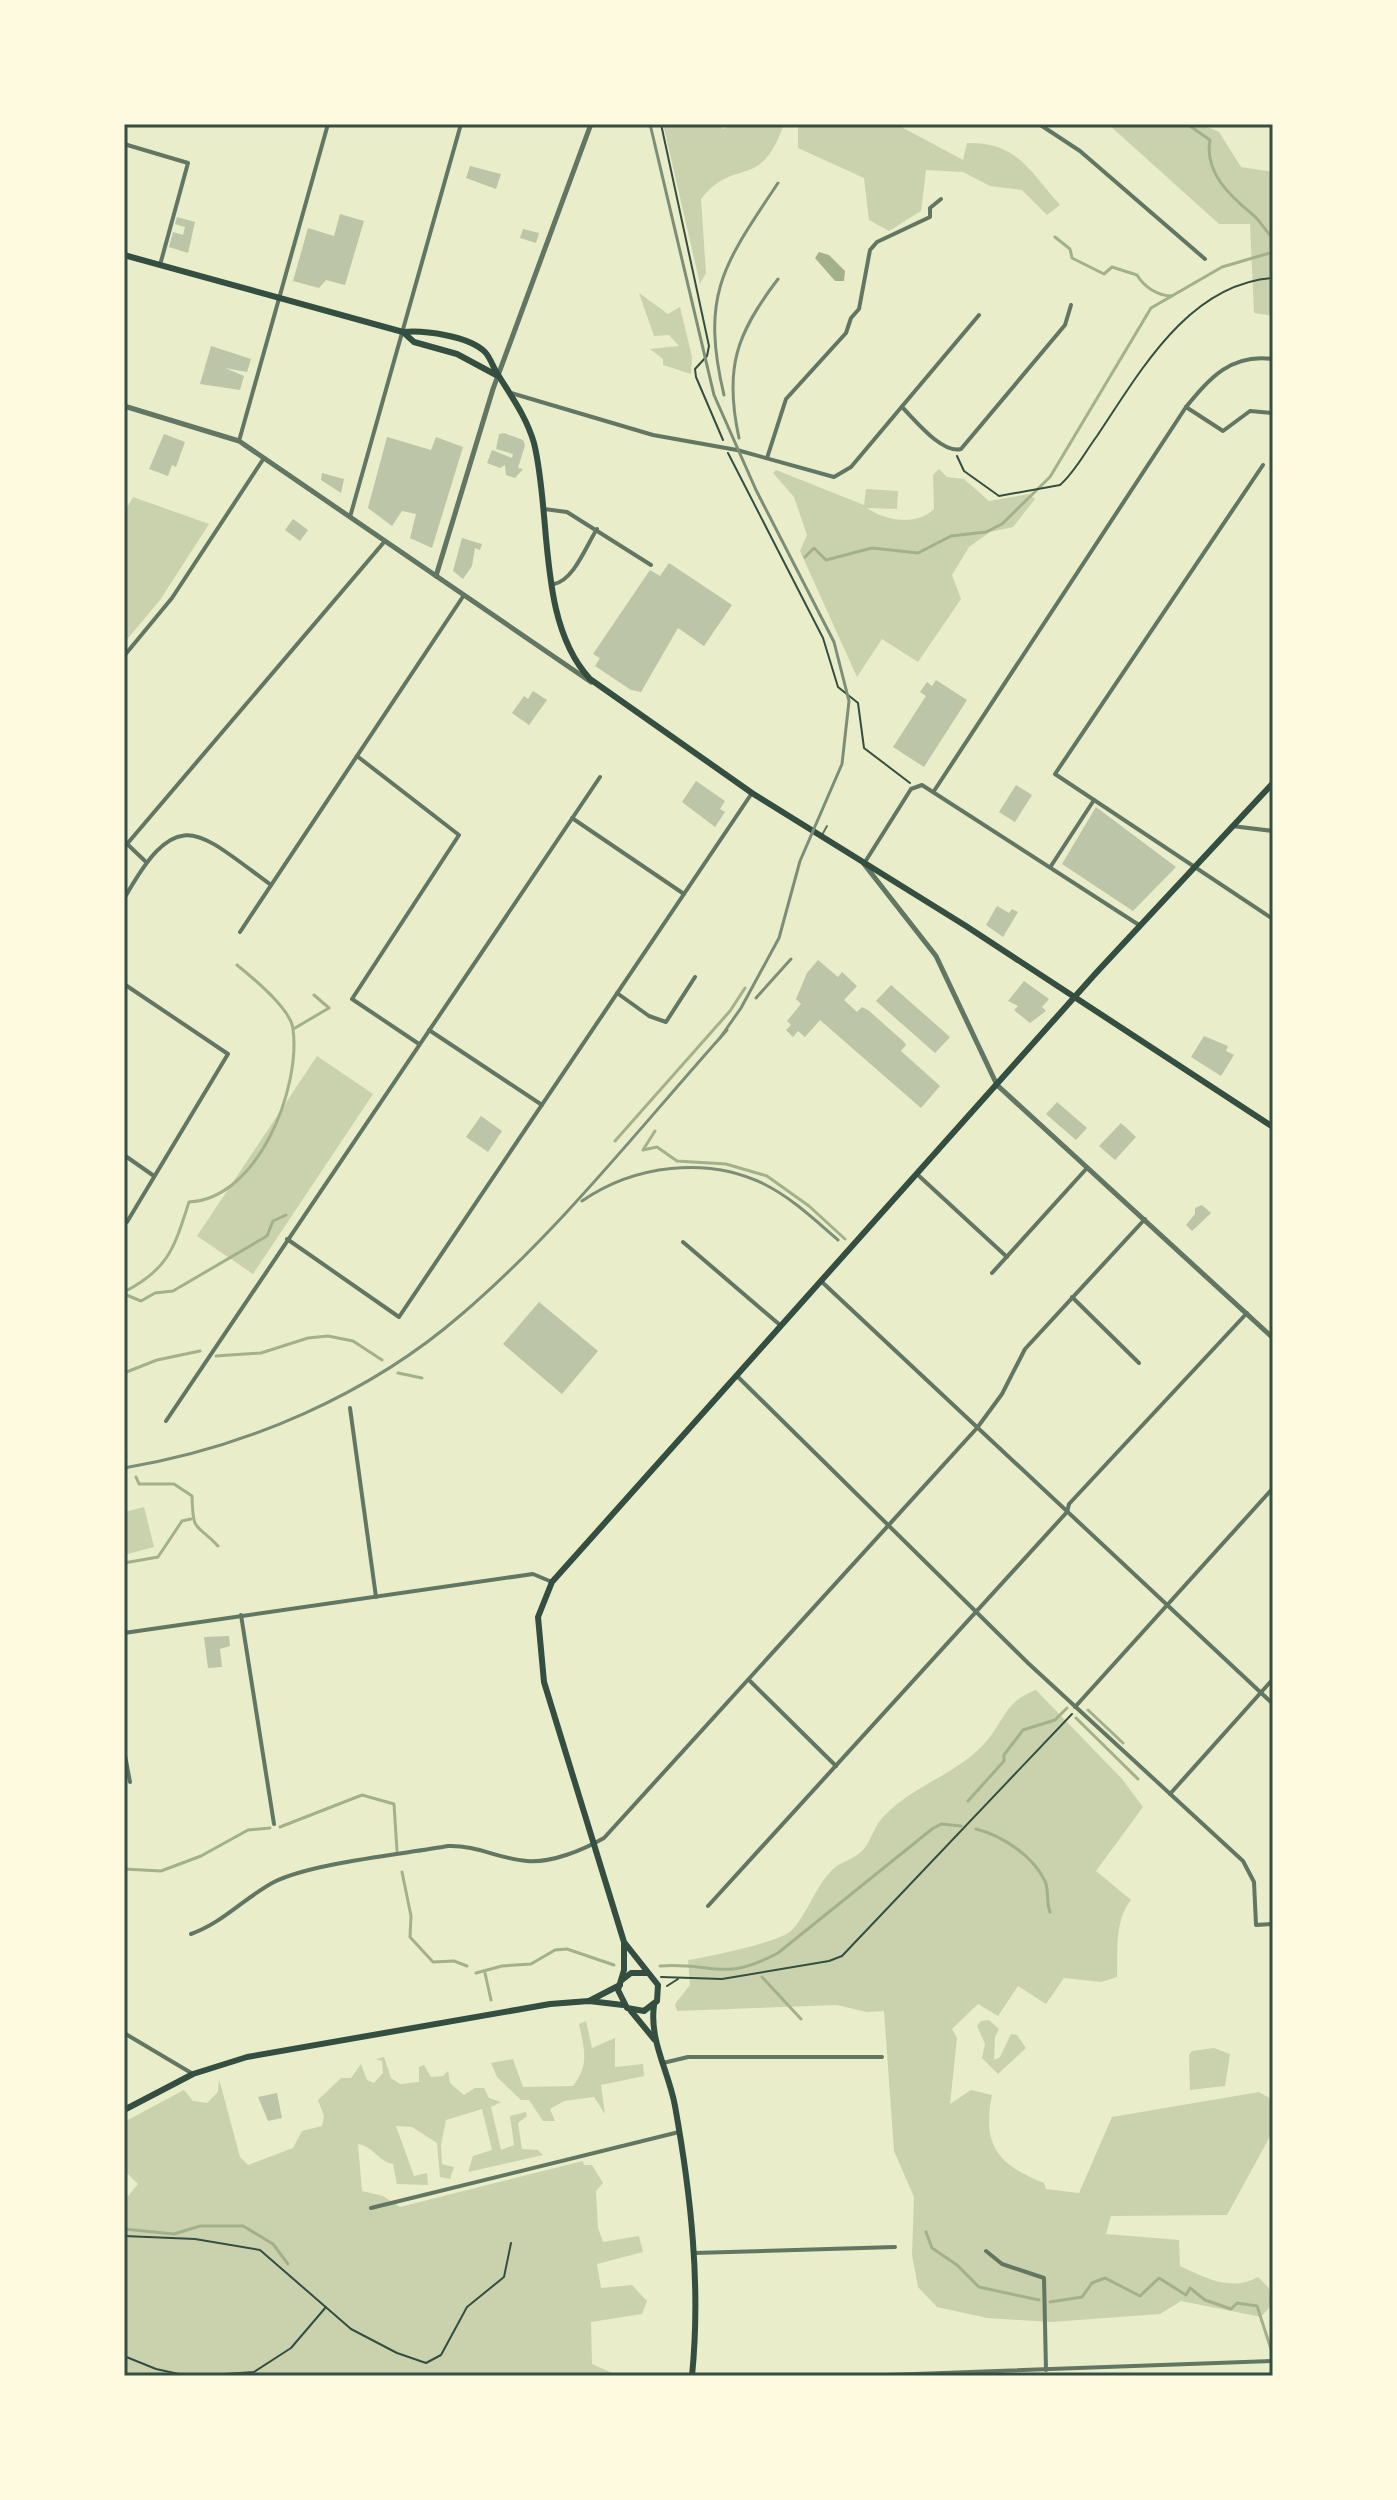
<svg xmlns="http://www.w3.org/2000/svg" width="1397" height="2500" font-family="'Sofia Sans Condensed',sans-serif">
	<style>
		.green { fill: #cad2ad }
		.water { fill: #a3b18a }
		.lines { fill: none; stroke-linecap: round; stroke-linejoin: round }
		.stream { stroke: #a3b18a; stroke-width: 3 }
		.building { fill: #bcc5a7 }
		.path { stroke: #344e41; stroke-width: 2 }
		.service { stroke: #617663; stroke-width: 2 }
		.minor { stroke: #617663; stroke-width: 4 }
		.tertiary { stroke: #617663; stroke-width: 5 }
		.secondary { stroke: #344e41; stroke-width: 6 }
		.rail { stroke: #7c8e77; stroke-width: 3 }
		.neatline { fill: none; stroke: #344e41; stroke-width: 3 }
	</style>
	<rect width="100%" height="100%" fill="#e9edc9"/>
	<g class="green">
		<path d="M663 124H718L723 129 734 124H784C760 193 736 155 701 199L706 273 700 284Z"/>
		<path d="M798 124H896L963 160 967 143C1018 142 1029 171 1060 205L1047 215 1022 190 990 186 963 172 926 170 921 211 889 231 869 220 864 178 798 148Z"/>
		<path d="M1108 124H1201L1219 132 1241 167 1273 172V316L1254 313 1250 224H1219Z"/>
		<path d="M639 293 668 314 680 307 692 357 691 374 663 365V359L650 349 679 346 669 335 654 336Z"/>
		<path d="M939 469 947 477 964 479 989 501 1029 494 1035 499 1013 527 990 532 969 547 952 575 961 599 918 662 882 639 857 677 800 551 807 535 794 497 773 473 776 470 864 505 866 489 898 491 897 509 867 508C885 521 917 526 934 509L933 475Z"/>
		<path d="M133 497 209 524 160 600 124 643V513Z"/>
		<path d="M317 1056 373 1094 253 1274 197 1236Z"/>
		<path d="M144 1507 154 1547 124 1555V1512Z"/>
		<path d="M1036 1690 1122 1779 1143 1807 1096 1871 1131 1900C1114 1920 1118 1953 1117 1977L1101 1982 1064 1978 1046 2004 1018 1986 998 2016 978 2004 952 2029 957 2038 950 2104 971 2090 992 2095C982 2145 997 2164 1044 2183L1046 2189 1079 2193 1112 2117 1259 2092 1273 2100V2131L1227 2215 1111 2216 1106 2234 1179 2240 1180 2266C1206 2278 1231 2292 1258 2277 1267 2286 1273 2290 1273 2303L1261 2317 1181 2301 1160 2314 1051 2322 987 2318 937 2307 918 2287 912 2255 914 2197 894 2151 884 2011 867 2012 837 2005 677 2011 675 2004 690 1985 688 1960C706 1957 782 1942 792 1930 808 1913 815 1887 832 1870 841 1861 854 1860 863 1850 872 1840 874 1825 885 1815 913 1786 956 1774 983 1745 1005 1722 1003 1702 1036 1690Z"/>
		<path d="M989 2020 999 2029 995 2037 994 2060 1000 2057 1011 2034 1017 2035 1026 2048 998 2074 982 2058 985 2044 977 2026 981 2021Z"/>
		<path d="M586 2021 592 2048 615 2038V2067L643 2064 644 2076 601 2085 605 2114 594 2097 564 2101 550 2109 555 2121H543L529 2100H521L497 2077 491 2063 513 2059 523 2087 573 2086C590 2064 584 2049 579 2024Z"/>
		<path d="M1214 2048 1230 2054 1225 2086 1190 2090 1189 2055 1192 2051Z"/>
		<path d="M384 2057 391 2078 400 2084 419 2082V2067L424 2065 431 2077 443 2076 448 2071 450 2083 464 2095 475 2088H484L489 2098 501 2102 491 2107 501 2150 514 2145 510 2116 526 2112 527 2116 518 2123 522 2149 538 2150 543 2155 468 2172 473 2156 492 2150 482 2109 446 2120 441 2145 442 2164 454 2167 450 2179 440 2177 437 2143 412 2127 396 2126 414 2176 427 2173 428 2185 397 2184 393 2164C378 2161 374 2147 358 2144L362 2191 383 2196 400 2207 583 2161 584 2165H592L603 2183 596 2191 598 2228 603 2242 639 2236 643 2252 597 2264 601 2288 632 2285 647 2301 642 2314 591 2322 592 2364 619 2376H124V2201L138 2184 124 2170V2122L184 2090 193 2101 207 2103 218 2092 219 2079 240 2157 248 2165 293 2148 302 2131 322 2126 324 2116 318 2100 341 2078H351L361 2064 367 2080 374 2083 383 2073 382 2061 376 2059Z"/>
	</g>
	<path class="water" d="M819 252 829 255 845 271 844 281H835L815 258Z"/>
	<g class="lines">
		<g class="stream">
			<path d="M1187 124 1210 140C1204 172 1230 196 1252 214 1260 220 1265 231 1273 238"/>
			<path d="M1055 237 1070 249 1072 258 1104 274 1112 267 1137 275C1144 287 1158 296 1172 296"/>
			<path d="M805 557 814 548 826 560 872 548 918 553 951 536 986 532 1002 524 1050 477 1151 308 1222 267 1273 252"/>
			<path d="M295 1028 329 1008 314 995"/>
			<path d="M655 1131 643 1150 657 1147 677 1161 726 1164 767 1176 809 1206 845 1239"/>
			<path d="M615 1141 730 1011 745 988"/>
			<path d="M124 1292C169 1269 174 1248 189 1202 258 1199 301 1088 293 1029 291 1009 253 978 237 965"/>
			<path d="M124 1294 141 1301 155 1293 173 1291 267 1236 273 1221 286 1215"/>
			<path d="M216 1356 261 1353 308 1338 328 1336 353 1341 382 1360"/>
			<path d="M124 1373 157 1360 200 1351"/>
			<path d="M398 1373 422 1378"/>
			<path d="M124 1451 126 1456"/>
			<path d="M136 1477 139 1484H174L192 1496C193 1535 196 1522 218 1546"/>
			<path d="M124 1563 158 1557 182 1521 191 1519"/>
			<path d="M1088 1710 1123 1743"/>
			<path d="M1076 1718 1138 1779"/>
			<path d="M968 1801 1004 1761V1755L1023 1730 1055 1720 1067 1708"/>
			<path d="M280 1827 362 1795 394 1804 397 1851"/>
			<path d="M976 1829C1003 1836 1033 1856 1045 1881 1049 1889 1046 1902 1050 1912"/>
			<path d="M124 1869 161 1871 201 1856 248 1830 270 1828"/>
			<path d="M402 1872 411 1916 410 1937 433 1962 454 1961 467 1966"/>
			<path d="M660 1966C714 1962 722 1983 778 1953L932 1829 941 1824 961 1826"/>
			<path d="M476 1973 502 1966 531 1964 555 1950 567 1949 614 1965"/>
			<path d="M485 1973 491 2000"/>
			<path d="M762 1977 801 2019"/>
			<path d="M124 2229 174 2234 200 2226H243L273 2244 288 2264"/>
			<path d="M926 2232 932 2248 957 2265 979 2287 1039 2300"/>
			<path d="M1050 2302 1082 2297 1092 2283 1105 2278 1140 2296 1159 2278 1186 2295 1190 2288 1205 2300 1231 2309 1237 2303 1257 2306 1272 2352"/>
		</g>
	</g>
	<g class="building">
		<path d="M470 166 501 174 496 189 466 178Z"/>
		<path d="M340 214 364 221 345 285 326 280 319 288 293 281 308 228 334 236Z"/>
		<path d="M177 217 195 222 188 253 169 247 173 232 183 235 185 227 175 224Z"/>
		<path d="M523 229 539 233 536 243 520 238Z"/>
		<path d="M211 346 251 359 247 372 225 368 244 376 240 390 200 384Z"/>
		<path d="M504 433 523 440 525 445 518 468 523 469 515 478 506 475 505 465 500 468 487 463 492 450 512 458 513 454 496 449 499 434Z"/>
		<path d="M164 434 185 442 176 467 172 465 168 476 149 469Z"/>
		<path d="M387 437 431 450 436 437 463 447 432 548 410 538 416 514 402 511 392 526 368 508Z"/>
		<path d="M322 473 344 479 341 493 321 480Z"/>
		<path d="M293 519 308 530 300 541 285 530Z"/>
		<path d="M462 538 482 544 480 550 475 548 472 566 463 579 453 571Z"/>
		<path d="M669 563 732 605 704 646 678 628 641 692 631 690 595 666 600 658 593 654 650 570 660 576Z"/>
		<path d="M936 680 967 700 924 767 893 747 926 696 920 692 927 682 932 686Z"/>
		<path d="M533 691 547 700 529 725 512 713 524 696 528 699Z"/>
		<path d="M696 781 725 801 720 809 725 812 715 827 682 802Z"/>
		<path d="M1016 785 1032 795 1015 822 999 812Z"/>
		<path d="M1096 807 1176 867 1133 911 1062 864Z"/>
		<path d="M997 906 1009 913 1012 909 1018 912 1003 937 986 925Z"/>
		<path d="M818 960 838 977 842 972 857 986 844 1000 857 1012 862 1007 868 1010 903 1041 906 1045 901 1051 940 1086 921 1108 820 1020 805 1037 798 1031 793 1037 786 1030 791 1025 787 1021 801 1004 796 999 807 973Z"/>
		<path d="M1024 981 1049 999 1042 1007 1046 1011 1030 1023 1014 1010 1018 1006 1008 1001Z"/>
		<path d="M891 985 950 1037 935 1053 876 1001Z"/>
		<path d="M1204 1036 1228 1046 1226 1051 1234 1055 1221 1076 1191 1057Z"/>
		<path d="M1057 1102 1087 1128 1076 1140 1046 1114Z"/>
		<path d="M481 1116 502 1131 488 1152 466 1137Z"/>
		<path d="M1121 1123 1136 1137 1115 1160 1099 1146Z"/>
		<path d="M1202 1205 1211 1213 1192 1231 1186 1225 1195 1214V1208Z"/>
		<path d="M539 1302 598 1351 562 1394 503 1344Z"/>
		<path d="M229 1636 230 1646 220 1649 222 1667 208 1668 204 1637Z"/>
		<path d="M277 2093 282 2118 268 2121 258 2097Z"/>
	</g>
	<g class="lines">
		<g class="path">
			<path d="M661 124 709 346 707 356 695 369 696 377 723 440"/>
			<path d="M728 453 823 638 838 687 858 703 864 748 910 783"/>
			<path d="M957 456 964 471 999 496 1060 485C1075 472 1085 452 1097 436 1140 372 1188 284 1273 278"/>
			<path d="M661 1977 722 1979 829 1961 842 1956 1072 1714"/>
			<path d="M667 1986 678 1979"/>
			<path d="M124 2236 195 2239 260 2250 351 2329 397 2353 426 2363 441 2355 467 2307 504 2277 511 2243"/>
			<path d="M124 2356 156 2369 188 2376"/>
			<path d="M195 2376 254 2372 291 2348 326 2307"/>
		</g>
		<path class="service" d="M822 835 827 826"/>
		<g class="minor">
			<path d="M1039 124 1080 151 1205 259"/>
			<path d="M124 144 188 163 160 265"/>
			<path d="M511 393 653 435 737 450 834 477 851 467 979 315"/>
			<path d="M902 407C915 420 942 454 961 449L1065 325 1071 305"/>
			<path d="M1186 407 1223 431 1250 411 1273 413"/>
			<path d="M239 441 328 124"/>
			<path d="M767 458 786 399 846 333 851 318 859 309 870 250 877 242 930 217V208L941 199"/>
			<path d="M1263 465 1055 774 1273 919"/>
			<path d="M544 509 567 512 651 565"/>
			<path d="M350 517 461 124"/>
			<path d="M554 584C574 580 586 546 597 529"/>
			<path d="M124 656 172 598 264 458"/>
			<path d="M357 756 459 835 352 999 419 1044"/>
			<path d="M934 791 1186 407C1210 378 1231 353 1273 359"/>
			<path d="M572 818 684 894"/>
			<path d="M1232 826 1273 831"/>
			<path d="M124 841 145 861"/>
			<path d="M127 844 385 541"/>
			<path d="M865 862 911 789 922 785 1139 925"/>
			<path d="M1051 866 1094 800"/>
			<path d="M124 899C178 803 196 830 271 885"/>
			<path d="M240 932 464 595"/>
			<path d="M124 984 228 1054 127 1222"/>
			<path d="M617 993 649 1016 666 1022 695 977"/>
			<path d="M429 1030 542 1105"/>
			<path d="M124 1155 154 1176"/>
			<path d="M918 1175 1007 1257"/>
			<path d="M287 1239 399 1317 752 793"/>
			<path d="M683 1242 780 1325"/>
			<path d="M992 1273 1087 1168"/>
			<path d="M822 1282 1273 1704"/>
			<path d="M1072 1297 1139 1363"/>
			<path d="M737 1376 1028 1663 1243 1861 1254 1882 1256 1925 1273 1924"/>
			<path d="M350 1408 376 1597"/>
			<path d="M166 1421 600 777"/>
			<path d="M241 1615 274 1824"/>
			<path d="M124 1633 533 1574 552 1582"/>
			<path d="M750 1681 836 1766"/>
			<path d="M1075 1707 1273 1488"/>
			<path d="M124 1750 130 1782"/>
			<path d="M1170 1794 1273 1679"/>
			<path d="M708 1906 1067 1512 1069 1504 1247 1313"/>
			<path d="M191 1934C224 1922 244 1898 274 1882 311 1863 404 1854 448 1846 477 1845 499 1859 527 1861 552 1863 583 1850 604 1838L977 1428 1002 1394 1025 1349 1145 1219"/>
			<path d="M124 2033 193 2074"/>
			<path d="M663 2063 688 2057H882"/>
			<path d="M371 2208 679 2132"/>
			<path d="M986 2251 1002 2264 1044 2278 1046 2370"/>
			<path d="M694 2253 895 2247"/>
			<path d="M860 2376 1273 2361"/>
		</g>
		<g class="tertiary">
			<path d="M124 406 239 441 591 682"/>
			<path d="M436 576 493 389 591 124"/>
			<path d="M864 864 936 956 997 1085 1273 1338"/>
		</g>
		<g class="secondary">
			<path d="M124 255 403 332C424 330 469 336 485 352 490 357 493 367 497 373 511 396 526 416 534 443 552 516 537 622 590 679L752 793 966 926 1273 1127"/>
			<path d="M403 332 414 342 457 354 498 376"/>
			<path d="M624 1942V1970L618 1990 627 2008 644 2011 657 2001 658 1985 624 1942 544 1682 538 1617 552 1582 1096 973 1273 783"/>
			<path d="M622 1980 631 1973H647"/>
			<path d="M589 2001 620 1985"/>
			<path d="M654 2005C649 2041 669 2072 675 2106 691 2195 701 2286 692 2376"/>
			<path d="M631 2011 654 2039"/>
			<path d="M124 2110 193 2074 247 2057 550 2004 589 2001 623 2005"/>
		</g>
		<g class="rail">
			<path d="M650 124 714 395 756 490 834 642 849 701 842 764 800 861 779 938 741 1008 720 1038"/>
			<path d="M724 395C700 294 724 264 778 183"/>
			<path d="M739 438C724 369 736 334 778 279"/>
			<path d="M756 998 791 959"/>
			<path d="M582 1201C634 1165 707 1156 764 1184 792 1198 815 1220 838 1240"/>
			<path d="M124 1468C245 1448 369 1395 462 1314 560 1230 641 1126 727 1030"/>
		</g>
	</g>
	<rect width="1397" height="2500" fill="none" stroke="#fefae0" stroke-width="252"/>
	<rect x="126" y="126" width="1145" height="2248" class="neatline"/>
</svg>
